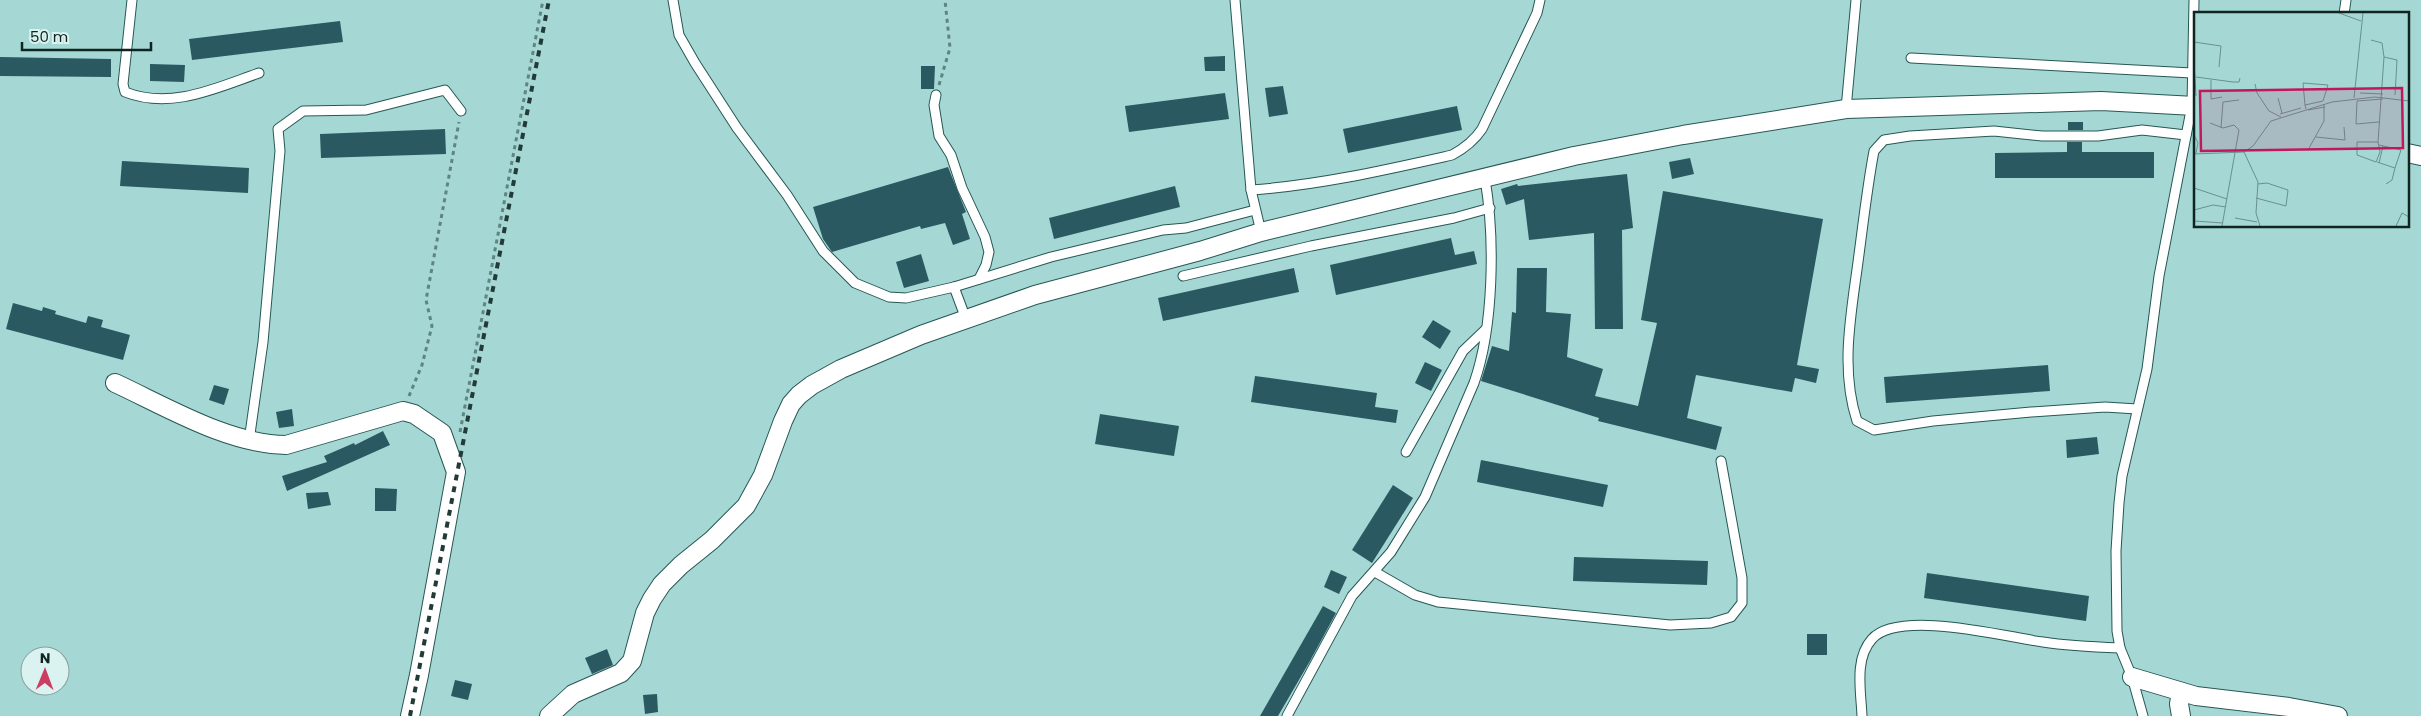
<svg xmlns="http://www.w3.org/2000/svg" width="2421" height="716" font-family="Poppins,sans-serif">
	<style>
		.building { fill: #2a5961 }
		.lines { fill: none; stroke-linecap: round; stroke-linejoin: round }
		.service-casing { stroke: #265754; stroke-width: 11 }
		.minor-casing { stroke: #265754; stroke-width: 20 }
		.path { stroke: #608481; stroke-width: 3; stroke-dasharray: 4 4; stroke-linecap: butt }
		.service { stroke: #fff; stroke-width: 9 }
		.minor { stroke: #fff; stroke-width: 18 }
		.rail { stroke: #223a38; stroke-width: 4; stroke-dasharray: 6 6; stroke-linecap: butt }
		.inset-road { fill: none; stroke: #69908d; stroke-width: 1 }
		.view { fill: #c2185b; fill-opacity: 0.15; stroke: #c2185b; stroke-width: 2.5 }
		.inset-edge { fill: none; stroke: #102422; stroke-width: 2.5 }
	</style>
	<rect width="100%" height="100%" fill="#a5d8d4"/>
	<g class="building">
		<path d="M340 21 343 42 192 60 189 39Z"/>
		<path d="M1225 56V71H1205L1204 57Z"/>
		<path d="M0 57 111 59V77L0 76Z"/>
		<path d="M150 64 185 65 184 82 150 81Z"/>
		<path d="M921 66H935L934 89H921Z"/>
		<path d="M1283 86 1288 114 1269 117 1265 88Z"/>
		<path d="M1225 93 1229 119 1129 132 1125 106Z"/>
		<path d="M1457 106 1462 130 1348 153 1343 129Z"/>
		<rect x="2068" y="122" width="15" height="8"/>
		<path d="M445 129 446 154 321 158 320 134Z"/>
		<path d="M2067 142H2082V152H2154V178H1995V153L2067 152Z"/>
		<path d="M1690 158 1694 174 1672 179 1669 162Z"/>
		<path d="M122 161 249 168 248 193 120 186Z"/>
		<path d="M948 167 966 212 962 214 970 239 953 245 945 223 921 229 920 226 832 252 823 239 813 207Z"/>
		<path d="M1627 174 1633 228 1622 230 1623 329H1595L1594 233 1529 240 1524 199 1506 205 1501 189 1517 184 1518 186Z"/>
		<path d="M1175 186 1180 207 1054 239 1049 218Z"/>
		<path d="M1663 191 1823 219 1797 365 1819 369 1816 383 1795 378 1792 392 1696 375 1687 418 1722 427 1716 450 1598 421 1599 418 1481 381 1492 346 1509 351 1512 312 1516 313 1517 268H1547L1546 312 1571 314 1567 357 1603 369 1595 396 1638 406 1657 323 1641 320Z"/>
		<path d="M1451 238 1455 255 1474 251 1477 264 1336 295 1330 265Z"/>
		<path d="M921 254 929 281 904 288 896 262Z"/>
		<path d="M1294 268 1299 292 1163 321 1158 298Z"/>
		<path d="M13 303 42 311 43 307 56 311 55 314 86 323 88 316 103 320 101 327 130 335 123 360 6 329Z"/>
		<path d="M1433 320 1451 331 1440 349 1422 337Z"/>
		<path d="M1425 362 1442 370 1431 391 1415 383Z"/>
		<path d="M2048 365 2050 391 1886 403 1884 377Z"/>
		<path d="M1255 376 1377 393 1375 407 1398 410 1396 423 1251 402Z"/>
		<path d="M214 385 229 389 224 405 209 400Z"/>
		<path d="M292 409 294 426 279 428 276 412Z"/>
		<path d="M1100 414 1179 426 1174 456 1095 444Z"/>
		<path d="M383 431 390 445 287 491 282 476 327 462 324 456 354 443 355 445Z"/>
		<path d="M2097 437 2099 454 2067 458 2066 440Z"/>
		<path d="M1481 460 1608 485 1603 507 1477 482Z"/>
		<path d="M1393 485 1413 498 1372 563 1352 550Z"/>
		<path d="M375 488 397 489 396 511H375Z"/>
		<path d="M328 492 331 505 308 509 306 493Z"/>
		<path d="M1574 557 1708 561 1707 585 1573 581Z"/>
		<path d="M1331 570 1347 577 1339 594 1324 587Z"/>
		<path d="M1927 573 2089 596 2086 621 1924 598Z"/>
		<path d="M1323 606 1336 613 1310 661 1278 716H1260Z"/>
		<rect x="1807" y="634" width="20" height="21"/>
		<path d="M607 649 613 665 592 674 585 658Z"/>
		<path d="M455 680 472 684 468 700 451 696Z"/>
		<path d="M657 694 658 712 645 714 643 695Z"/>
	</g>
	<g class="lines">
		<defs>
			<g id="service">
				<path d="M132 0 123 84 125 92C171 110 216 88 259 73"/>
				<path d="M673 0 679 35 695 63 737 128 787 195 823 251 855 283 889 297 906 298 954 287 966 319"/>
				<path d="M1235 0 1251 190 1261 232"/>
				<path d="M2344 14 2346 0"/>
				<path d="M1911 58 2192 73"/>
				<path d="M936 95 934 105 939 136 951 155 962 188 985 237 989 252 986 265 979 279"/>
				<path d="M1846 109 1856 0"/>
				<path d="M1251 190C1320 185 1385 170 1452 155 1465 148 1474 141 1482 129L1537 13 1540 0"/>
				<path d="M1183 276 1311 246 1454 218 1490 208"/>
				<path d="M954 287 1051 257 1163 230 1186 228 1255 210"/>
				<path d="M2137 409 2105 407 2031 412 1933 421 1874 430 1857 421C1840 369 1851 315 1858 262 1863 225 1867 188 1874 151L1884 140 1910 136 1994 131 2042 136H2098L2142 130 2186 135"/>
				<path d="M249 441 263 342 280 151 278 129 303 111 366 110 445 90 461 111"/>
				<path d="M1406 452 1463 351 1485 330"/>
				<path d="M1375 572 1415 595 1438 602 1670 625 1711 623 1731 617 1742 603V578L1721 461"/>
				<path d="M2120 648 2132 677 2143 716"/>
				<path d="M1287 716 1352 596 1391 552 1425 497 1474 383C1494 326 1495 238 1485 179"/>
				<path d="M1862 716C1861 691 1854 659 1872 639 1899 609 2006 637 2043 642 2069 646 2094 647 2120 648L2117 631 2116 551 2119 503 2122 476 2147 369 2159 276 2192 105 2194 0"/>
			</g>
			<g id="minor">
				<path d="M2407 153 2421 156"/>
				<path d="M115 383C167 407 228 444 286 445L403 411 414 414 442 433 456 472 419 675 410 716"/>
				<path d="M2132 677 2196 696 2289 707 2338 716"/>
				<path d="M2181 692 2179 704 2181 716"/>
				<path d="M549 716 573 694 621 673 632 661 645 613 652 599 662 584 681 565 712 540 746 506 763 475 783 421 791 404 799 395 812 385 841 369 921 335 1035 295 1200 251 1261 232 1574 156 1683 135 1846 109 2101 101 2195 106"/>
			</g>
		</defs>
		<use href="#service" class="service-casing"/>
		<use href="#minor" class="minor-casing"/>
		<g class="path">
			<path d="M939 85 950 48 945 0"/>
			<path d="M409 396 422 365 432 326 426 300 459 122"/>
			<path d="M460 432 543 0"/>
		</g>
		<use href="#service" class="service"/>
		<use href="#minor" class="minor"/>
		<path class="rail" d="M410 716 549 0"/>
	</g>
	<g transform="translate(2194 12)">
		<rect width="215" height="215" fill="#a5d8d4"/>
		<path class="inset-road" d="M145 1 167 9M177 28 188 31 190 45 184 130H163V143L182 150 186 140 184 130M0 30 27 34 25 55M190 45 203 48 201 83M0 50 2 84M2 65 39 70H45L46 66M17 68V87L28 85M61 72 63 81 75 99 87 105M166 81 189 82M84 86 88 101M160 86 169 1M111 93 129 89 134 73 109 71 111 93 112 97M114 98 131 95M86 102 107 96M185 110 162 112 163 89 189 87M16 111 29 116 40 113 45 118 28 214M27 116 29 90 45 88M0 123 4 131 2 141M122 125 151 128 150 115M185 133 207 138 201 156M114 138 130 109V92M50 140 64 170 62 201 66 214M0 142 50 140 59 134 77 109 138 90 181 85 215 89M183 150 201 156 198 168 192 172M185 151 189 134M0 176 33 187M62 186 92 194 94 178 73 171 64 172M0 198 19 193 32 195M41 206 63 210M0 209 29 211M202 214 208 201 215 205"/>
		<path class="view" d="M208 76 209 136 7 139 6 79Z"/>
		<rect width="215" height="215" class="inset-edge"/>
	</g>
	<g transform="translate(45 671) rotate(1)"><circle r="24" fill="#daf3f1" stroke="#89a09e"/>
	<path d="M0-4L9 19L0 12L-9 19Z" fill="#cc3d61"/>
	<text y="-8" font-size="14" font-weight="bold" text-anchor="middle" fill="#102422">N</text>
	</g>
	<path d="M22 42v8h129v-8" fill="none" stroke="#102422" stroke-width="2.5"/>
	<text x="30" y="42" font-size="15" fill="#102422" stroke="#daf3f1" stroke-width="4" paint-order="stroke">50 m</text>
</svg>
